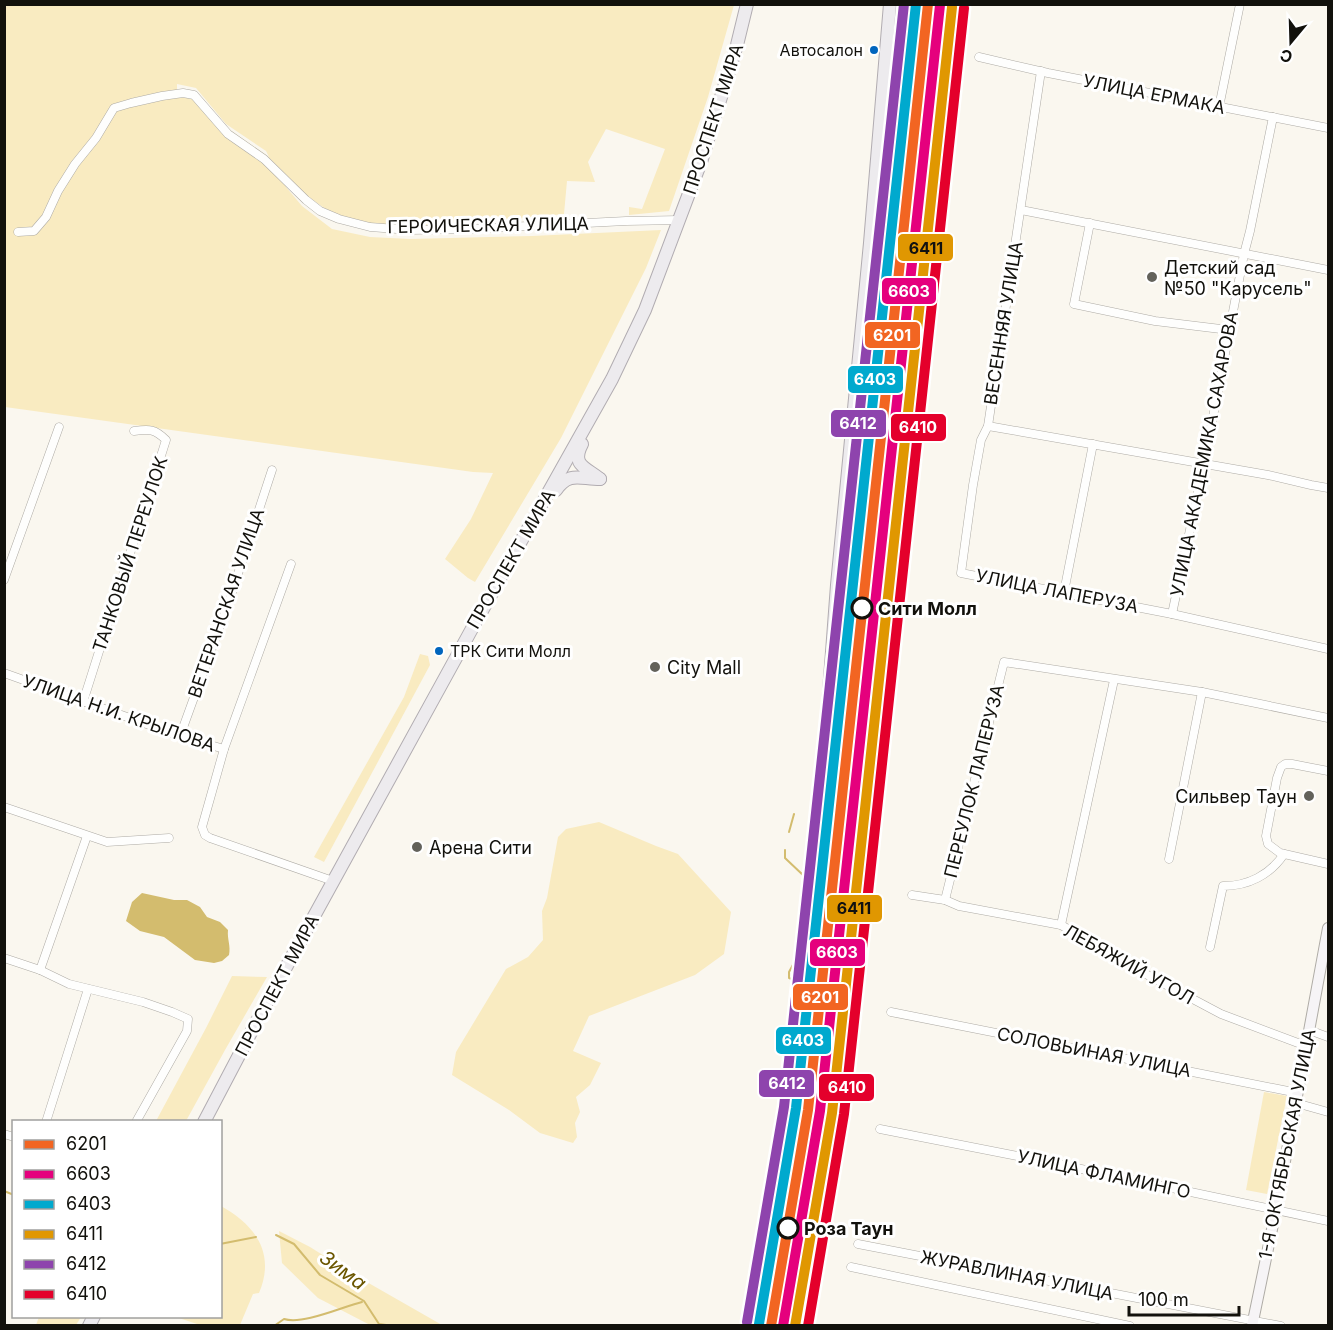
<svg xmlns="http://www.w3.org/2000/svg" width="1333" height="1330" font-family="Inter,sans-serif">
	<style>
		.green { fill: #f9ebc1; fill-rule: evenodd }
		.water { fill: #d3bc6e }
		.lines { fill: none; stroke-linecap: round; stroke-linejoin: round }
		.stream { stroke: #d3bc6e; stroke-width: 2 }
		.street-casing { stroke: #aeaba5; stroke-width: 9 }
		.secondary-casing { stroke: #aeaba5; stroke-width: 12 }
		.primary-casing { stroke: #b1acb1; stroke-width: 14 }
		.street { stroke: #fefefd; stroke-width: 8 }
		.secondary { stroke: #f6f4f6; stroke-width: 10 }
		.primary { stroke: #edebee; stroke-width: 12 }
		.rail-1-casing { stroke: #fff; stroke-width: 15 }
		.rail-2-casing { stroke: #fff; stroke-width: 15 }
		.rail-3-casing { stroke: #fff; stroke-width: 15 }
		.rail-4-casing { stroke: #fff; stroke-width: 15 }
		.rail-5-casing { stroke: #fff; stroke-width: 15 }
		.rail-6-casing { stroke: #fff; stroke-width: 15 }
		.rail-1 { stroke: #f26522; stroke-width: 10 }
		.rail-2 { stroke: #e5007d; stroke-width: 10 }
		.rail-3 { stroke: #00a9ce; stroke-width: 10 }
		.rail-4 { stroke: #e09701; stroke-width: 10 }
		.rail-5 { stroke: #8e44ad; stroke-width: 10 }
		.rail-6 { stroke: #e4002b; stroke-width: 10 }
		.bus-dot { fill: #0065bd; stroke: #fff; stroke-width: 2 }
		.poi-dot { fill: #63625b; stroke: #fff; stroke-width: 2 }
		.stop-dot { fill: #fff; stroke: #12110c; stroke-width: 3 }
		.labels { text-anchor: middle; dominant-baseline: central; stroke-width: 6; stroke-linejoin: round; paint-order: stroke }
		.bus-label { font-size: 16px; fill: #12110c; stroke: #fff; text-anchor: end }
		.street-label { font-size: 18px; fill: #12110c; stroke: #fff }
		.poi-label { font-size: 18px; fill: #12110c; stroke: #fff; text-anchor: start }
		.stop-label { font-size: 18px; font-weight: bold; fill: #12110c; stroke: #fff; text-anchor: start }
		.water-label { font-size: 20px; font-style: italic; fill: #6b5600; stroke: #fff }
		.line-badge { stroke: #fff; stroke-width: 2 }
		.badge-label { font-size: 16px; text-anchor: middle; font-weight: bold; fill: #fff }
		.pale-badge-label { font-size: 16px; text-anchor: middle; font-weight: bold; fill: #111 }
	</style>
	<rect width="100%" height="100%" fill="#faf7ef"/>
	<g class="green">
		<path d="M5 5H734L708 97 669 211 629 215V207L642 209 665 149 606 129 588 162 595 182 567 181 564 214 456 225 387 226 340 219 283 179 286 187 302 206 332 229 370 237 410 239 532 236 661 230 646 268 561 438 475 582 468 578 445 559 471 519 493 473 473 472 5 407ZM177 84 196 88 226 124 266 151 269 157 230 130 204 100 177 93Z"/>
		<path d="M420 654 428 656 430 665 324 862 314 857 404 697Z"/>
		<path d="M599 822 656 846 678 854 731 912 724 954 695 975 589 1016 573 1051 601 1063 590 1085 576 1097 580 1112 575 1123 577 1137 573 1143 540 1133 509 1110 452 1075 456 1052 506 969 528 957 543 940 542 911 547 898 558 837 566 829Z"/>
		<path d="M232 976 267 977 225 1050 186 1121H156L206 1028Z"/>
		<path d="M1264 1092 1287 1096 1267 1194 1246 1190Z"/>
		<path d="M221 1206C255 1225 276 1253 259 1293L253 1294 240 1325H200L176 1317 220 1316Z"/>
		<path d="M279 1231 310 1247 358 1277 442 1325H370L318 1298 282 1263Z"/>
		<path d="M39 1317V1316L81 1317 76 1325H36Z"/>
	</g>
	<path class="water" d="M142 893 174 900H187L200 907 207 917 220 922 228 930C227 939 231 946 229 955L222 961 214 963 195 960 164 937 140 931 126 921 132 902Z"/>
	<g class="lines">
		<g class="stream">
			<path d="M789 832 794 814"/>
			<path d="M781 1090 784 1069 794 980 789 978V972L795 961 804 876 785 858V850"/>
			<path d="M4 1191 14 1195"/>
			<path d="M276 1235 294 1244 320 1275 364 1301 379 1324 393 1326"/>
			<path d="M220 1244 256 1237"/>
			<path d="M744 1305 763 1206 779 1107"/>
			<path d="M274 1326 284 1319C303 1325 342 1307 362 1302"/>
			<path d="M740 1326V1325"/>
		</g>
		<defs>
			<g id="street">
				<path d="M979 57 1048 73 1328 128"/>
				<path d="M1041 71 988 426 981 440 973 485 961 573 1172 614 1328 649"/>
				<path d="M1219 107 1240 4"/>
				<path d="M1021 210 1328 270"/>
				<path d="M1090 223 1074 304 1155 321 1229 330"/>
				<path d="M18 232 34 231 46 217 58 191 75 164 96 138 114 108 131 103 162 96 183 93 194 95 228 134 264 159 306 200 320 211 339 219 370 227 410 230 469 229 626 221 680 220"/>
				<path d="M988 426 1268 475 1311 485 1328 488"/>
				<path d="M291 564 224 749 202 827 205 835 210 838 333 881"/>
				<path d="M4 580 59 427"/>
				<path d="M1064 592 1093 444"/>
				<path d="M1172 614 1204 464 1244 254 1250 231 1273 117"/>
				<path d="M4 673 180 736 224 749"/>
				<path d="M83 702 166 440C155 429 150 429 134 431"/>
				<path d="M180 736 229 601 272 470"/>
				<path d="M1328 771 1292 764H1285L1281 767 1277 778 1266 836 1268 844 1280 853 1328 864"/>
				<path d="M4 807 107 842 169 838"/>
				<path d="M1169 859 1202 692"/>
				<path d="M912 895 945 900 959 906 1061 925 1140 971 1221 1014 1306 1046"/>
				<path d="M945 900 1004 662 1202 692 1328 718"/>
				<path d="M1061 925 1114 680"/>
				<path d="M1210 947 1223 886C1248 886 1270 875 1284 854"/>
				<path d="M4 958 40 970 69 984 143 1002 172 1012 188 1019 187 1031 136 1122"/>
				<path d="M40 970 87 836"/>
				<path d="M891 1012 1298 1093"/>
				<path d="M1309 1030 1328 1037"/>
				<path d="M1296 1103 1328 1112"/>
				<path d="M46 1122 88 989"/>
				<path d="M880 1129 1048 1162 1328 1221"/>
				<path d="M4 1134 14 1137"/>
				<path d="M858 1244 1281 1326"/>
				<path d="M851 1267 1130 1326"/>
			</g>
			<path id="secondary" d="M1252 1326 1276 1210 1328 928"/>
			<g id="primary">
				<path d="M582 444C571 465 585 467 600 479"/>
				<path d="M556 490C569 471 580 479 600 479"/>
				<path d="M204 1122 268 1000 474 625 612 379 645 310 702 159 737 45 747 4"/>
				<path d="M89 1326 94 1316"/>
				<path d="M753 1326 796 1070 820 812 837 585 870 243 890 4"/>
			</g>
		</defs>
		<use href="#street" class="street-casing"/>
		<use href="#secondary" class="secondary-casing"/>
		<use href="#primary" class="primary-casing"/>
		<use href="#street" class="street"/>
		<use href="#secondary" class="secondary"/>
		<use href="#primary" class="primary"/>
		<defs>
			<path id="rail-1" d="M771 1326 808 1110 928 4"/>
			<path id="rail-2" d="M783 1326 820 1111 940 5"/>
			<path id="rail-3" d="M759 1324 796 1108 916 4"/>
			<path id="rail-4" d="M795 1326 832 1113 952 7"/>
			<path id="rail-5" d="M747 1322 784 1107 904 4"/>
			<path id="rail-6" d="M808 1326 844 1114 964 8"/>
		</defs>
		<use href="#rail-1" class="rail-1-casing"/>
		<use href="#rail-2" class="rail-2-casing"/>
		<use href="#rail-3" class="rail-3-casing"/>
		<use href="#rail-4" class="rail-4-casing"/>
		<use href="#rail-5" class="rail-5-casing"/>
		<use href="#rail-6" class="rail-6-casing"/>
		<use href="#rail-1" class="rail-1"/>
		<use href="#rail-2" class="rail-2"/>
		<use href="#rail-3" class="rail-3"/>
		<use href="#rail-4" class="rail-4"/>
		<use href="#rail-5" class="rail-5"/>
		<use href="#rail-6" class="rail-6"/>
	</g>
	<g class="bus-dot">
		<circle cx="874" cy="50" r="5"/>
		<circle cx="439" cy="651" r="5"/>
	</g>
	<g class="poi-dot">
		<circle cx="1152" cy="277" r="6"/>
		<circle cx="655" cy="667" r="6"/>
		<circle cx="1309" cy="796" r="6"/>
		<circle cx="417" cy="847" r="6"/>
	</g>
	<g class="stop-dot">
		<circle cx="862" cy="608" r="10"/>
		<circle cx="788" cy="1228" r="10"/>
	</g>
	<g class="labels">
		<g class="bus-label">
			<text x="863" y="50">Автосалон</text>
			<text x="450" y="651" text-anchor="start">ТРК Сити Молл</text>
		</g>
		<g class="street-label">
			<text transform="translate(1154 94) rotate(11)">УЛИЦА ЕРМАКА</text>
			<text transform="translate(713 119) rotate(-72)">ПРОСПЕКТ МИРА</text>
			<text transform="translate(488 225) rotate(-1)">ГЕРОИЧЕСКАЯ УЛИЦА</text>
			<text transform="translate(1003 323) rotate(-81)">ВЕСЕННЯЯ УЛИЦА</text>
			<text transform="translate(1204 454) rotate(-79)">УЛИЦА АКАДЕМИКА САХАРОВА</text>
			<text transform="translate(130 554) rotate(-72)">ТАНКОВЫЙ ПЕРЕУЛОК</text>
			<text transform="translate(511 559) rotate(-60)">ПРОСПЕКТ МИРА</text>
			<text transform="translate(1057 591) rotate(11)">УЛИЦА ЛАПЕРУЗА</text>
			<text transform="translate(226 603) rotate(-71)">ВЕТЕРАНСКАЯ УЛИЦА</text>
			<text transform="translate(119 713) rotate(19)">УЛИЦА Н.И. КРЫЛОВА</text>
			<text transform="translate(974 781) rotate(-76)">ПЕРЕУЛОК ЛАПЕРУЗА</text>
			<text transform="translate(1129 964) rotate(29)">ЛЕБЯЖИЙ УГОЛ</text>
			<text transform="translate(277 985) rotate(-62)">ПРОСПЕКТ МИРА</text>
			<text transform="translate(1094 1052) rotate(11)">СОЛОВЬИНАЯ УЛИЦА</text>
			<text transform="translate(1287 1144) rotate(-79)">1-Я ОКТЯБРЬСКАЯ УЛИЦА</text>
			<text transform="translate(1104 1174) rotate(12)">УЛИЦА ФЛАМИНГО</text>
			<text transform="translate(1017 1275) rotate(11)">ЖУРАВЛИНАЯ УЛИЦА</text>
		</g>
		<g class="poi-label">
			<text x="1164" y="267">Детский сад<tspan x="1164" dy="21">№50 "Карусель"</tspan></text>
			<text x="667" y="667">City Mall</text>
			<text x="1297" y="796" text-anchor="end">Сильвер Таун</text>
			<text x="429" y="847">Арена Сити</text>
		</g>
		<g class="stop-label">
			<text x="878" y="608">Сити Молл</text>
			<text x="804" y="1228">Роза Таун</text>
		</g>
		<g class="water-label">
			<text transform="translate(343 1270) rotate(36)">Зима</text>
		</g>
	</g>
	<g class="line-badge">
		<rect x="897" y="233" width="57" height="29" rx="6" fill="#e09701"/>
		<rect x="881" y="277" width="56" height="28" rx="6" fill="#e5007d"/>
		<rect x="864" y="321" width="57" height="28" rx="6" fill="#f26522"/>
		<rect x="847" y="365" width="57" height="29" rx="6" fill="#00a9ce"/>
		<rect x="830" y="409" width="57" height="29" rx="6" fill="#8e44ad"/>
		<rect x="890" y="413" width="57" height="29" rx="6" fill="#e4002b"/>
		<rect x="826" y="894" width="57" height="29" rx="6" fill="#e09701"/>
		<rect x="809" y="938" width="57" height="29" rx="6" fill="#e5007d"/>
		<rect x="792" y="983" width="57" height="28" rx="6" fill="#f26522"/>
		<rect x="775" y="1026" width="57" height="29" rx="6" fill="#00a9ce"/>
		<rect x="758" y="1069" width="57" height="29" rx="6" fill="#8e44ad"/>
		<rect x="818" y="1073" width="57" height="29" rx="6" fill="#e4002b"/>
	</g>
	<g class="badge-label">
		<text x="909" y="297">6603</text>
		<text x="892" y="341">6201</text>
		<text x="875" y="385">6403</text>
		<text x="858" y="429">6412</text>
		<text x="918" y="433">6410</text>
		<text x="837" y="958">6603</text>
		<text x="820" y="1003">6201</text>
		<text x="803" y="1046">6403</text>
		<text x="787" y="1089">6412</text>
		<text x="847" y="1093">6410</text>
	</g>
	<g class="pale-badge-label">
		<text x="926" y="254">6411</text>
		<text x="854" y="914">6411</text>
	</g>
	<rect width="1333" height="1330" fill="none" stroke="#12110c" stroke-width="12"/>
	<rect x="12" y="1120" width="210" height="198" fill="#ffffff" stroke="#a0a09e" stroke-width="1.5"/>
	<rect x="24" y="1140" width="30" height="9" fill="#f26522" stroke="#a0a09e" stroke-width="1.5"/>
	<text x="66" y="1150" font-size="18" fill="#12110c">6201</text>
	<rect x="24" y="1170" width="30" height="9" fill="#e5007d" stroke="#a0a09e" stroke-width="1.5"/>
	<text x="66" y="1180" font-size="18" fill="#12110c">6603</text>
	<rect x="24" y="1200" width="30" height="9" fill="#00a9ce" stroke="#a0a09e" stroke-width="1.5"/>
	<text x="66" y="1210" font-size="18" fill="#12110c">6403</text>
	<rect x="24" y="1230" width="30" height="9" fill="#e09701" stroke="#a0a09e" stroke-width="1.5"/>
	<text x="66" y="1240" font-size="18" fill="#12110c">6411</text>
	<rect x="24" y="1260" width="30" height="9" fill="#8e44ad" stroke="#a0a09e" stroke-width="1.5"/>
	<text x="66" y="1270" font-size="18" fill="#12110c">6412</text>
	<rect x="24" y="1290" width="30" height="9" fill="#e4002b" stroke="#a0a09e" stroke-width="1.5"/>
	<text x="66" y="1300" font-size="18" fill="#12110c">6410</text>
	<g transform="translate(1291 42) rotate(199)" stroke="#ffffff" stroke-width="4.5" paint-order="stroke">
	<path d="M0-4.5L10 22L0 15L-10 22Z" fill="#12110c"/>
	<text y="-9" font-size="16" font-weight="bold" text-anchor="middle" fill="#12110c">С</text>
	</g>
	<path d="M1129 1306v9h110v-9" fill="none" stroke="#12110c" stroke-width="3"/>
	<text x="1138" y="1306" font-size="18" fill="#12110c" stroke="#ffffff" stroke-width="4.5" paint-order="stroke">100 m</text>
</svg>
